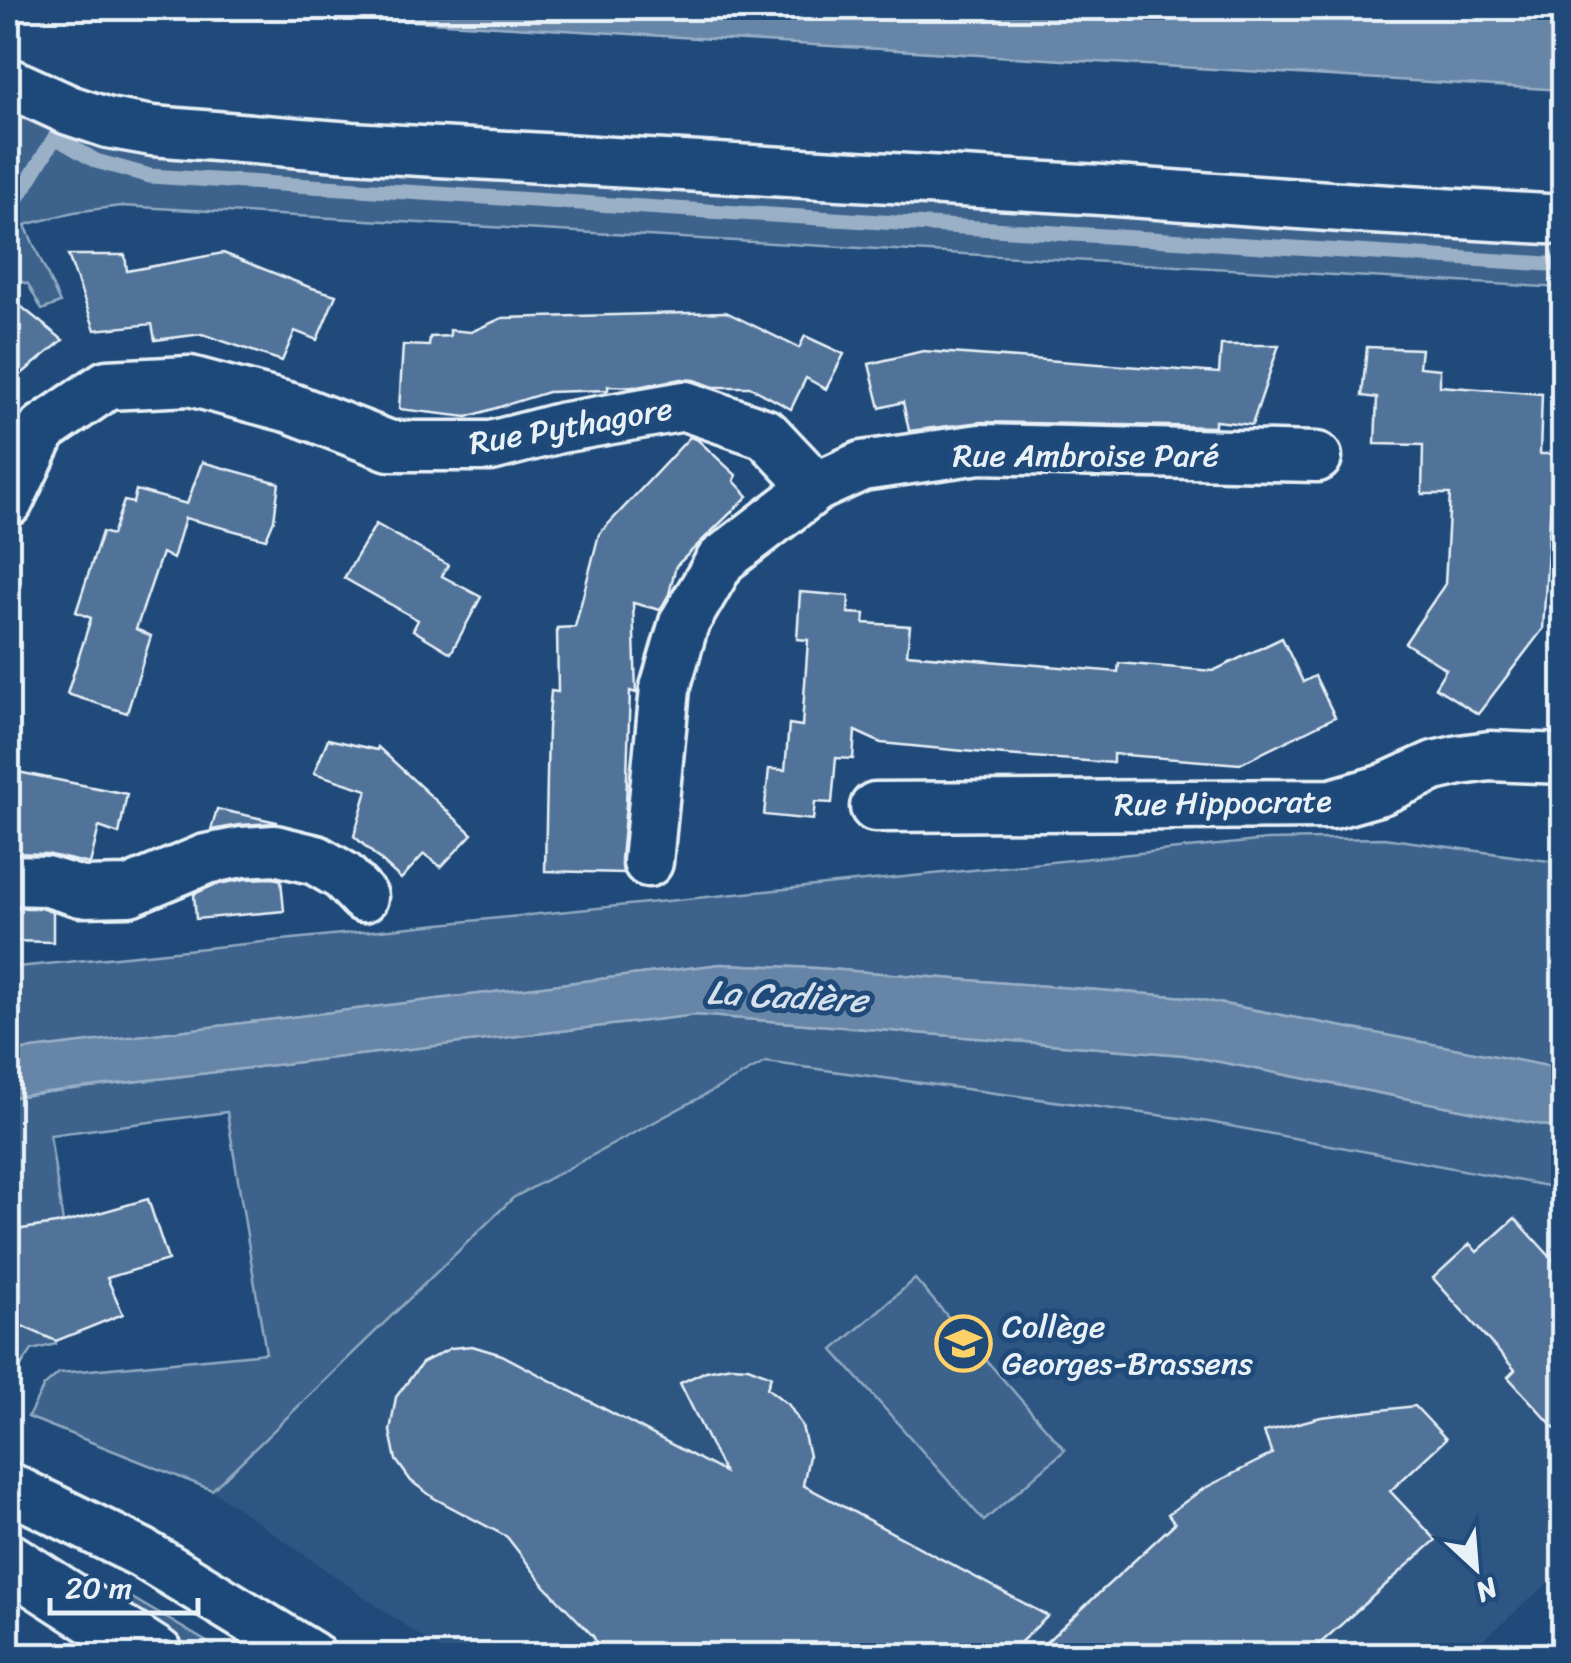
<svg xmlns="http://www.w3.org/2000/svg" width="1571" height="1663" font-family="Sriracha,sans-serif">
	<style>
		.built { fill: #2e5683 }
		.green { fill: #3c628c; stroke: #92aac2; stroke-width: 2.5 }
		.water { fill: #6685a7; stroke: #9ab0c7; stroke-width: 2.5 }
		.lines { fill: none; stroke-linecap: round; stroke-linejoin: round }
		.stream { stroke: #9ab0c7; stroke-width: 15 }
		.building { fill: #517399; stroke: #e8f1f8; stroke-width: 2.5 }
		.street-casing { stroke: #e8f1f8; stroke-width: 55 }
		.secondary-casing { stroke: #e8f1f8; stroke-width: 62 }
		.street { stroke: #1f4a7a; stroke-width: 48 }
		.secondary { stroke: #1f4a7a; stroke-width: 55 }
		.labels { text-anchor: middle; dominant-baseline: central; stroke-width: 10; stroke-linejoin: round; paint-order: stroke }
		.street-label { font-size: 32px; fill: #e8f1f8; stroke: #1f4a7a }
		.poi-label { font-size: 32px; fill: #e8f1f8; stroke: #1f4a7a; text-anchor: start }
		.water-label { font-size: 35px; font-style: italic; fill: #d4e1ec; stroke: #1f4a7a }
	</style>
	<rect width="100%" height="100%" fill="#1f4a7a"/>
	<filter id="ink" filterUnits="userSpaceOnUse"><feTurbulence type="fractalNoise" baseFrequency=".01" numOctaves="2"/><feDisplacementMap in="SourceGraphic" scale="20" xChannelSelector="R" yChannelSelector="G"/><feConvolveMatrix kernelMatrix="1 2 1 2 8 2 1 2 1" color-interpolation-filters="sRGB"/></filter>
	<g filter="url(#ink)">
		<path class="built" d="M766 1062 1209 1122 1563 1189V1570L1466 1655H447L212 1490 513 1198Z"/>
		<g class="green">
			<path d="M8 103 1564 237 1563 288 121 206 74 212 25 225 60 303 42 310 28 284 8 277Z"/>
			<path d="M1384 838 1563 863V1069L1187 997 816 968 721 964 8 1052V968L1267 840Z"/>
			<path d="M696 1015 1184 1055 1563 1129V1189L1209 1122 766 1062 513 1198 212 1490 28 1417 44 1386 59 1373 266 1353 227 1112 50 1135 63 1223 8 1231V1098L47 1092Z"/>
			<path d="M915 1279 1065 1450 984 1521 833 1350Z"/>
			<path d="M8 1320 56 1341V1344L32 1350 11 1381 8 1379Z"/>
			<path d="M122 1592 229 1655H198L118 1604Z"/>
		</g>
		<g class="water">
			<path d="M232 8H1563V90L231 10Z"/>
			<path d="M721 964 816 968 1187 997 1563 1069V1129L1184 1055 696 1015 47 1092 8 1098V1052Z"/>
		</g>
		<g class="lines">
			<path class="stream" d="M8 200 18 198 55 137 96 161 150 176 1564 265"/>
		</g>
		<g class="building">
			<path d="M223 253 309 287 336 295 317 340 295 331 282 361 202 334 155 340 152 324 95 330 68 255H125L127 271Z"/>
			<path d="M8 296 63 340 8 385Z"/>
			<path d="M726 312 799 348 805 336 844 354 826 389 806 378 791 409 750 387H714L694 380 681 379 637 387 608 386V390L548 392 467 417 399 409 403 345 429 346 430 337 450 336V330L471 332 502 318Z"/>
			<path d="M1221 345H1279L1252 425 1215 421V427L981 422 909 431 903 402 880 408 869 364 923 351 1219 373Z"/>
			<path d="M1367 347 1421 349 1419 367 1440 369V386L1542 394 1540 454H1554L1543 629 1478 714 1435 687 1446 669 1405 643 1445 584 1450 494H1422L1423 445 1375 444 1377 398 1362 396Z"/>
			<path d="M690 437 698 440 736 475 734 481 748 496 676 566 669 594 660 610 633 603 636 693 630 691 626 804 621 859 623 873 545 871 548 728 551 691 558 692 557 628 575 627 599 534Z"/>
			<path d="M202 462 279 483 274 520 266 539 185 518 173 559 162 553 136 629 151 636 127 713 67 694 91 618 76 612 102 532 112 535 124 501 133 503 136 490 187 504Z"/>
			<path d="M376 524 448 565 442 576 481 597 451 653 413 630 418 620 344 578Z"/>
			<path d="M800 592 849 596 848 613 865 614 864 623 910 626 907 654 1118 672 1119 663 1213 671 1282 638 1303 682 1315 676 1335 717 1240 764 1113 754V763L1005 755 881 743 855 731 853 759 836 758 832 803 815 802 813 820 764 815 769 769 785 770 789 724 802 726 808 640 797 639Z"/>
			<path d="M328 739 377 750 378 747 472 834 441 867 424 854 401 879 354 836 367 790 314 773Z"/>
			<path d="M8 770 127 794 119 834 99 827 90 864 46 854 9 853Z"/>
			<path d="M217 809 277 822V823L240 825 211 830Z"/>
			<path d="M273 878 281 880 284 911 196 919 194 894 214 885 245 879Z"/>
			<path d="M9 908H41L53 912V942L9 941Z"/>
			<path d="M148 1199 168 1260 107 1278 123 1314 56 1341 8 1320V1231L63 1223Z"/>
			<path d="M1515 1218 1564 1272V1438L1508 1377 1515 1370 1433 1278 1470 1244 1477 1252Z"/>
			<path d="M472 1346 502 1355 724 1472 680 1383 706 1371 731 1366 748 1367 771 1376 767 1388 789 1405 802 1426 809 1456 803 1485 1048 1616 1006 1656H604L593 1636 545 1586 507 1537 434 1498 411 1481 396 1460 390 1431 396 1397 422 1363 451 1348Z"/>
			<path d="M1415 1406 1446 1439 1390 1491 1436 1540 1306 1656H1031L1175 1523 1168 1514 1203 1489 1272 1454 1264 1432 1321 1417Z"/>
		</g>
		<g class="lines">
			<defs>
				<g id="street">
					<path d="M8 82 69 110 108 123 153 131 351 147 1101 190 1356 208 1564 220"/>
					<path d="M8 502 43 429 107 385 190 381 291 408 390 446H491L560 428 685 406 766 434 816 487"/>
					<path d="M875 807 1332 804 1381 790 1434 766 1460 760 1490 756 1564 759"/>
					<path d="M648 862 665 688 684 623 721 560 816 487 862 466 980 449 1317 457"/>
					<path d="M8 880 45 881 81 892 129 891 206 859 242 852 275 850 316 860 343 876 363 897"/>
					<path d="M8 1487 142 1553 311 1656"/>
				</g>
				<path id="secondary" d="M8 1561 156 1656"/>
			</defs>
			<use href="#street" class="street-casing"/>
			<use href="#secondary" class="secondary-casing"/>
			<use href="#street" class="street"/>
			<use href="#secondary" class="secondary"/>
		</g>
	</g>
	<defs>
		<symbol id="school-ring" viewBox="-11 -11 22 22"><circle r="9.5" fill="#1f4a7a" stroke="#ffd166" stroke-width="1.5"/><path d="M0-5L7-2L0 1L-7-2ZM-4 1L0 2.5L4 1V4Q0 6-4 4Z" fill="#ffd166"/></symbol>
	</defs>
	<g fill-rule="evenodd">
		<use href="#school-ring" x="932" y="1312" width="63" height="63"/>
	</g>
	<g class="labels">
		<g class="street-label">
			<text transform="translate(571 426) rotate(-10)">Rue Pythagore</text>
			<text x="1086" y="455">Rue Ambroise Paré</text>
			<text transform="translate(1223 803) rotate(-1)">Rue Hippocrate</text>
		</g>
		<g class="poi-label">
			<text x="1002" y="1326">Collège<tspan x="1002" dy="37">Georges-Brassens</tspan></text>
		</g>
		<g class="water-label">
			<text transform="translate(787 996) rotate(3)">La Cadière</text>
		</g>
	</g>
	<rect width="1571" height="1663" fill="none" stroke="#1f4a7a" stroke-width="40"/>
	<rect x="20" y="20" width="1531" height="1623" fill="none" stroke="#e8f1f8" stroke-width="4" filter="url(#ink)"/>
	<g transform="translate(1476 1568) rotate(154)" stroke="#1f4a7a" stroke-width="8" paint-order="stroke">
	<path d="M0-8L18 38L0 25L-18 38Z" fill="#e8f1f8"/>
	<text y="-15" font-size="28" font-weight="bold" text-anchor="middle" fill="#e8f1f8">N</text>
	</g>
	<path d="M50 1598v15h148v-15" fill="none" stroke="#e8f1f8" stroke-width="5"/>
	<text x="65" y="1598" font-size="30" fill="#e8f1f8" stroke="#1f4a7a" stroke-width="8" paint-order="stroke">20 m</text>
</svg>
